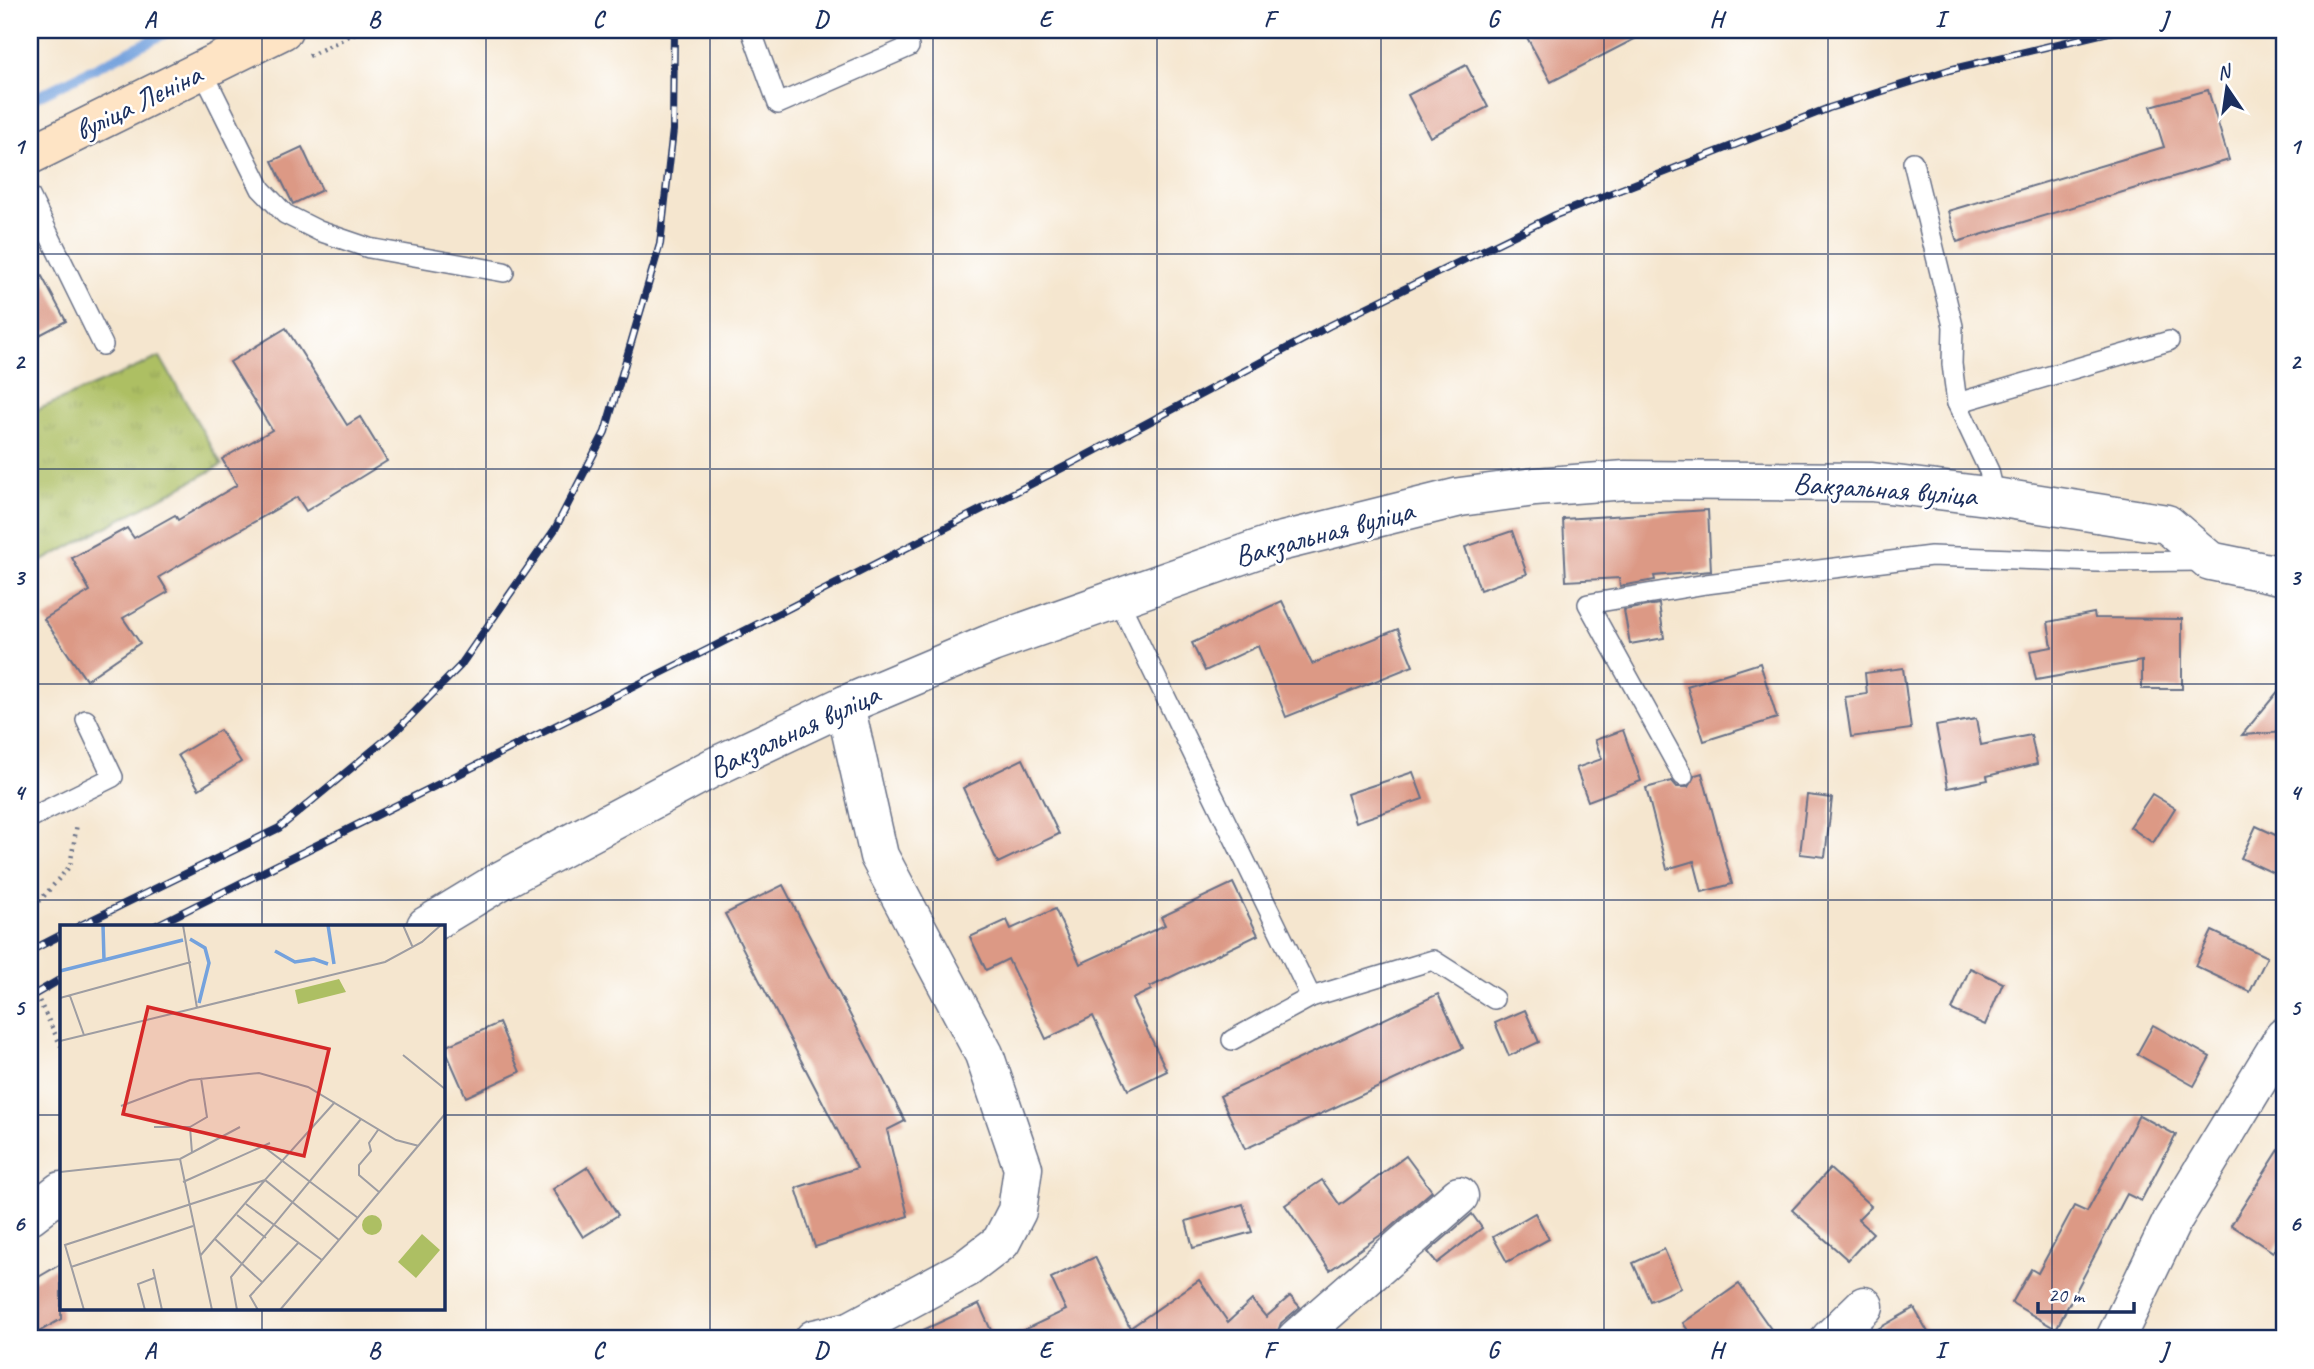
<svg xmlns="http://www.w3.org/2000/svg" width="2314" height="1369" font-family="Caveat,sans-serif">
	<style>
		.park { fill: url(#park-tufts); stroke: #647760; stroke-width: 2 }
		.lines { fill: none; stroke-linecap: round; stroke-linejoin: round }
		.stream { stroke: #74a2dd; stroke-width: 10 }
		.building { fill: #dc9985 }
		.lane-casing { stroke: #676f86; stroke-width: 22 }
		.street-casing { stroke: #676f86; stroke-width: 41 }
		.secondary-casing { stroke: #676f86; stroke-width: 41 }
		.path { stroke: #676f86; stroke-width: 4.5; stroke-dasharray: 2 5; stroke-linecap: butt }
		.lane { stroke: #fff; stroke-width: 19 }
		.street { stroke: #fff; stroke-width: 38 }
		.secondary { stroke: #fee4c5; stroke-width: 38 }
		.rail-casing { stroke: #1b2f5e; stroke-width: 8 }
		.rail { stroke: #fff; stroke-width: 5; stroke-dasharray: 16; stroke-linecap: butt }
		.grid { fill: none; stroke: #1b2f5e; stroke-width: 2; stroke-opacity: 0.55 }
		.labels { text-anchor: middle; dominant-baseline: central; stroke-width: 5; stroke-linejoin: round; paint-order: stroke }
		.street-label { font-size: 30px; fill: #1b2f5e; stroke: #fff }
		.inset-river { fill: none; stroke: #74a2dd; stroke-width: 3.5 }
		.inset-road { fill: none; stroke: #9e9da2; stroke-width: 2 }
		.view { fill: #d62828; fill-opacity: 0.15; stroke: #d62828; stroke-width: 3.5 }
		.inset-edge { fill: none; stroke: #1b2f5e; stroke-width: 3.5 }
		.neatline { fill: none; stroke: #1b2f5e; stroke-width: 2.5 }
		.grid-label { font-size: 23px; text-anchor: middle; font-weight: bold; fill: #1b2f5e }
	</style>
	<defs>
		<pattern id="park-tufts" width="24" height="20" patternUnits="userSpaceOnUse" patternTransform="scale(1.75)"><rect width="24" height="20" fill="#adbf63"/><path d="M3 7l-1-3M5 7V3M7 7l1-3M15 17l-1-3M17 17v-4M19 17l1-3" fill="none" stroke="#94a458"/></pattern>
	</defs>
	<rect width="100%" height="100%" fill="#fff"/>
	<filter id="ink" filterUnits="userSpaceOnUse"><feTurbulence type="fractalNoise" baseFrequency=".0143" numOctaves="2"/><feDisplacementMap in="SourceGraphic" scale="14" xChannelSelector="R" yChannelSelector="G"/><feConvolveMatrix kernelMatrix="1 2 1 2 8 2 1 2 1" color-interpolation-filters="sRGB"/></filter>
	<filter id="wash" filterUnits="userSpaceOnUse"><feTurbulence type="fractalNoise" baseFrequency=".00686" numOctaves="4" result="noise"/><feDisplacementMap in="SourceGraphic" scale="28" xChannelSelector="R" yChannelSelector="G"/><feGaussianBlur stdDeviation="1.57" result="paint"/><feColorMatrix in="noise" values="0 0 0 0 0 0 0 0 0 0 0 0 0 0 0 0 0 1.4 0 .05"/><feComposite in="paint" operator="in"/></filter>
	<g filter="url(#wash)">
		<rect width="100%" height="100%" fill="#f5e6cf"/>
		<path class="park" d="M160 357 222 465 35 565 30 562V413Z"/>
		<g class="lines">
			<path class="stream" d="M30 100 172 30"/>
		</g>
		<g id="blocks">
			<g class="building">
				<path d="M1523 30H1652L1551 82Z"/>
				<path d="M1466 65 1488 107 1430 137 1408 95Z"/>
				<path d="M2208 90 2229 160 1957 242 1948 211 2164 147 2151 106Z"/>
				<path d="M302 147 322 190 293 204 272 161Z"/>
				<path d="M30 254 66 321 30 340Z"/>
				<path d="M286 328 347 425 360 417 387 461 306 511 297 497 159 577 168 592 123 618 140 643 86 680 44 619 90 591 72 558 127 528 134 538 175 515 178 520 237 485 222 459 272 430 230 362Z"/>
				<path d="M1708 510 1711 571 1654 576 1655 580 1620 586 1619 578 1566 581 1563 519Z"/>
				<path d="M1512 531 1527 574 1480 590 1465 547Z"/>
				<path d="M1282 601 1312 664 1398 629 1413 666 1286 717 1258 646 1205 671 1192 643Z"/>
				<path d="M1659 604 1664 638 1630 644 1624 610Z"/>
				<path d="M2094 613 2095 618 2182 619V689H2142V661L2036 680 2030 651 2052 647 2048 622Z"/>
				<path d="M1760 663 1777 718 1704 741 1687 686Z"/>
				<path d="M1903 668 1911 729 1851 737 1845 697 1867 694 1865 673Z"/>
				<path d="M2284 684V732L2242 735Z"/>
				<path d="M1976 719 1981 745 2031 735 2037 764 1987 776 1988 780 1948 788 1936 726Z"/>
				<path d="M220 730 241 762 199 789 178 755Z"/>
				<path d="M1623 730 1641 781 1588 801 1576 768 1602 759 1595 740Z"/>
				<path d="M1023 759 1059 834 998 863 963 788Z"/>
				<path d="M1413 772 1423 799 1356 822 1347 794Z"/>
				<path d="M1702 773 1732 884 1702 892 1694 861 1667 869 1646 788 1672 781 1677 787H1688L1695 775Z"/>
				<path d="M2152 794 2175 808 2153 843 2130 827Z"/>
				<path d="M1807 795 1832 798 1825 857 1800 854Z"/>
				<path d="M2256 826 2284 839V878L2241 858Z"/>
				<path d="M1233 883 1258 935 1150 987 1151 990 1132 999 1167 1071 1128 1090 1093 1016 1046 1039 1008 959 986 970 970 937 1007 920 1011 929 1055 909 1080 964 1165 925 1161 917Z"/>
				<path d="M783 885 905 1121 887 1130 908 1216 815 1247 796 1188 857 1168 725 914Z"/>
				<path d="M2212 931 2267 957 2250 992 2195 966Z"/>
				<path d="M1970 968 2003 983 1985 1025 1952 1010Z"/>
				<path d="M1438 994 1463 1048 1245 1149 1220 1096Z"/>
				<path d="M1525 1010 1539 1042 1509 1056 1495 1023Z"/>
				<path d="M499 1023 520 1072 466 1097 444 1047Z"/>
				<path d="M2153 1025 2210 1057 2194 1086 2137 1054Z"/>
				<path d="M2139 1115 2176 1135 2141 1201 2127 1194 2056 1329 2012 1303 2031 1269 2038 1273 2074 1206 2087 1212Z"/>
				<path d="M2284 1142V1235L2273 1252 2231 1225Z"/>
				<path d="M1406 1156 1432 1191 1385 1232 1330 1270 1285 1205 1322 1180 1340 1205Z"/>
				<path d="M588 1167 618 1215 583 1237 553 1189Z"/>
				<path d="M1830 1169 1871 1206 1858 1219 1873 1233 1848 1260 1792 1210Z"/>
				<path d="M1243 1204 1252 1232 1193 1248 1186 1221Z"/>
				<path d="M1535 1213 1549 1239 1507 1262 1493 1237Z"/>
				<path d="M1472 1214 1482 1228 1437 1263 1428 1252Z"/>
				<path d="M1664 1249 1681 1288 1650 1301 1633 1263Z"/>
				<path d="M1095 1257 1130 1328 1199 1280 1228 1322 1252 1300 1266 1317 1290 1296 1300 1307 1281 1323 1275 1339H1005L1066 1310 1051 1278Z"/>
				<path d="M61 1264V1319L30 1337V1282Z"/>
				<path d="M1739 1284 1778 1339H1694L1683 1323Z"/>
				<path d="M979 1304 995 1339H904Z"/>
				<path d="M1914 1308 1932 1339H1861L1862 1338Z"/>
			</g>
		</g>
	</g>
	<g filter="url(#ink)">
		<use href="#blocks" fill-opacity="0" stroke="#676f86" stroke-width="2"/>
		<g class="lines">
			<defs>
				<g id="lane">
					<path d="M751 30 778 104 909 47"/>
					<path d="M202 70 261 189 285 214 319 231 369 248 504 272"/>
					<path d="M1913 162 1953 326 1952 364 1957 403 1989 471 1995 497"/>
					<path d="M30 196 103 345"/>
					<path d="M1957 403 2169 341"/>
					<path d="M1117 597 1311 997"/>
					<path d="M1683 776 1588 604 1706 584 1931 556 2098 562 2205 561"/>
					<path d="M30 818 113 777 86 720"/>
					<path d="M1232 1040 1311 997 1433 960 1494 999"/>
				</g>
				<g id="street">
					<path d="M845 705 879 856 984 1054 1023 1168 1017 1211 1001 1242 967 1268 850 1331"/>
					<path d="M426 926 500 881 714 767 845 705 992 643 1275 543 1460 497 1535 487 1626 480 1872 482 1995 497 2167 524 2210 561 2284 576"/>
					<path d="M30 1215 61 1191"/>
					<path d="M814 1339 850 1331 853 1339"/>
					<path d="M1296 1339 1459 1196"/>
					<path d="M1830 1339 1864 1306"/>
					<path d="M2115 1339 2172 1221 2284 1037"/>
				</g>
				<path id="secondary" d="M30 155 283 30"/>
			</defs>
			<use href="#lane" class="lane-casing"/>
			<use href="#street" class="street-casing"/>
			<use href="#secondary" class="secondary-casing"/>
			<g class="path">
				<path d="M309 56 361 30"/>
				<path d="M30 912 70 866 77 824"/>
				<path d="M30 982 61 1046"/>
			</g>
			<use href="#lane" class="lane"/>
			<use href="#street" class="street"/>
			<use href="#secondary" class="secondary"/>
			<defs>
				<g id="rail">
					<path d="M79 926 279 828 396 731 460 666 555 529 605 432 660 244 673 130 674 30"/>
					<path d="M155 926 709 649 1074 462 1329 326 1553 216 1829 108 1949 70 2117 30"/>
					<path d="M30 951 61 935"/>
					<path d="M30 997 61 979"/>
				</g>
			</defs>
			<use href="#rail" class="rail-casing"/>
			<use href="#rail" class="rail"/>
		</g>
	</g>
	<path class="grid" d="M262 30V926M486 30V1339M710 30V1339M933 30V1339M1157 30V1339M1381 30V1339M1604 30V1339M1828 30V1339M2052 30V1339M30 254H2284M30 469H2284M30 684H2284M30 900H2284M30 1115H61M443 1115H2284M262 1308V1339"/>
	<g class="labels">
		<g class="street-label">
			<text transform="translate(138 102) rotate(-26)">вуліца Леніна</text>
			<text transform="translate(1885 489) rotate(4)">Вакзальная вуліца</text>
			<text transform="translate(1324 533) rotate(-15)">Вакзальная вуліца</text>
			<text transform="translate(794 731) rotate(-25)">Вакзальная вуліца</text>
		</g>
	</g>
	<g transform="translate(60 925)">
		<rect width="385" height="385" fill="#f5e6cf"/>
		<path d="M279 54 286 67 238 79 235 65ZM302 300a10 10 0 1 1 20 0a10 10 0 1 1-20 0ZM362 309 380 325 356 353 338 337Z" fill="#adbf63"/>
		<path class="inset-river" d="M268 0 274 39M130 14 145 23 149 38 139 78M215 26 235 37 254 34 268 39M44 35 123 15M0 46 44 35 43 0"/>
		<path class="inset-road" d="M123 0 137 83M343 0 353 23M10 71 24 110M0 73 131 37M0 116 325 37 362 17 381 0M343 130 385 164M61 181 130 155 199 148 248 162 336 215 359 221M94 202H130L132 228M130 202 147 192 141 153M318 205 309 218 311 226 299 240V250L319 267M204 222 298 293M120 234 152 385M0 247 120 234 180 202M123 257 210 218M186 279 262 335M177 290 206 313M155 314 203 358M140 331 205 255 279 315M11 342 133 301M93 344 102 385M24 385 5 320 205 255 275 177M85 385 78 359 94 353M177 385 171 352 301 194M198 385 190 371 239 317M220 385 385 189"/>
		<path class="view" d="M88 82 269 124 244 231 63 189Z"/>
		<rect width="385" height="385" class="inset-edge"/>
	</g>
	<rect width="2314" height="1369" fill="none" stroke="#fff" stroke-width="77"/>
	<g transform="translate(2227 88) rotate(347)" stroke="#ffffff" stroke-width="5" paint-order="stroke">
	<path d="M0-5L12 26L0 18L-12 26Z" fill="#1b2f5e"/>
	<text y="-10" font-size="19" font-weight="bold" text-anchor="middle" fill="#1b2f5e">N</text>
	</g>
	<path d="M2038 1302v10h96v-10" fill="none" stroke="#1b2f5e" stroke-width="3.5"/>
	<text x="2048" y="1302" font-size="21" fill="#1b2f5e" stroke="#ffffff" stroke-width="5" paint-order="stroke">20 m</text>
	<rect x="38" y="38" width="2238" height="1292" class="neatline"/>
	<g class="grid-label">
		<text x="150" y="27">A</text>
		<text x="374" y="27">B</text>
		<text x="598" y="27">C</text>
		<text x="821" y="27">D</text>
		<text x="1045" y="27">E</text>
		<text x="1269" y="27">F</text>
		<text x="1493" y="27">G</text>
		<text x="1716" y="27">H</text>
		<text x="1940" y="27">I</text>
		<text x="2164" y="27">J</text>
		<text x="19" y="154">1</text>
		<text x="2295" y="154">1</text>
		<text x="19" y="369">2</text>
		<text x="2295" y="369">2</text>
		<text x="19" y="585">3</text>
		<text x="2295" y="585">3</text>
		<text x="19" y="800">4</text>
		<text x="2295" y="800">4</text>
		<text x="19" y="1015">5</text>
		<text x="2295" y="1015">5</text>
		<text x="19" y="1231">6</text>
		<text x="2295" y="1231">6</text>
		<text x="150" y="1358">A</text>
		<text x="374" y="1358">B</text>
		<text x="598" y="1358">C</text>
		<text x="821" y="1358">D</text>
		<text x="1045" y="1358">E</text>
		<text x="1269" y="1358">F</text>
		<text x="1493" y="1358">G</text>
		<text x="1716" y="1358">H</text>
		<text x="1940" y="1358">I</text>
		<text x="2164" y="1358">J</text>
	</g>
</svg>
